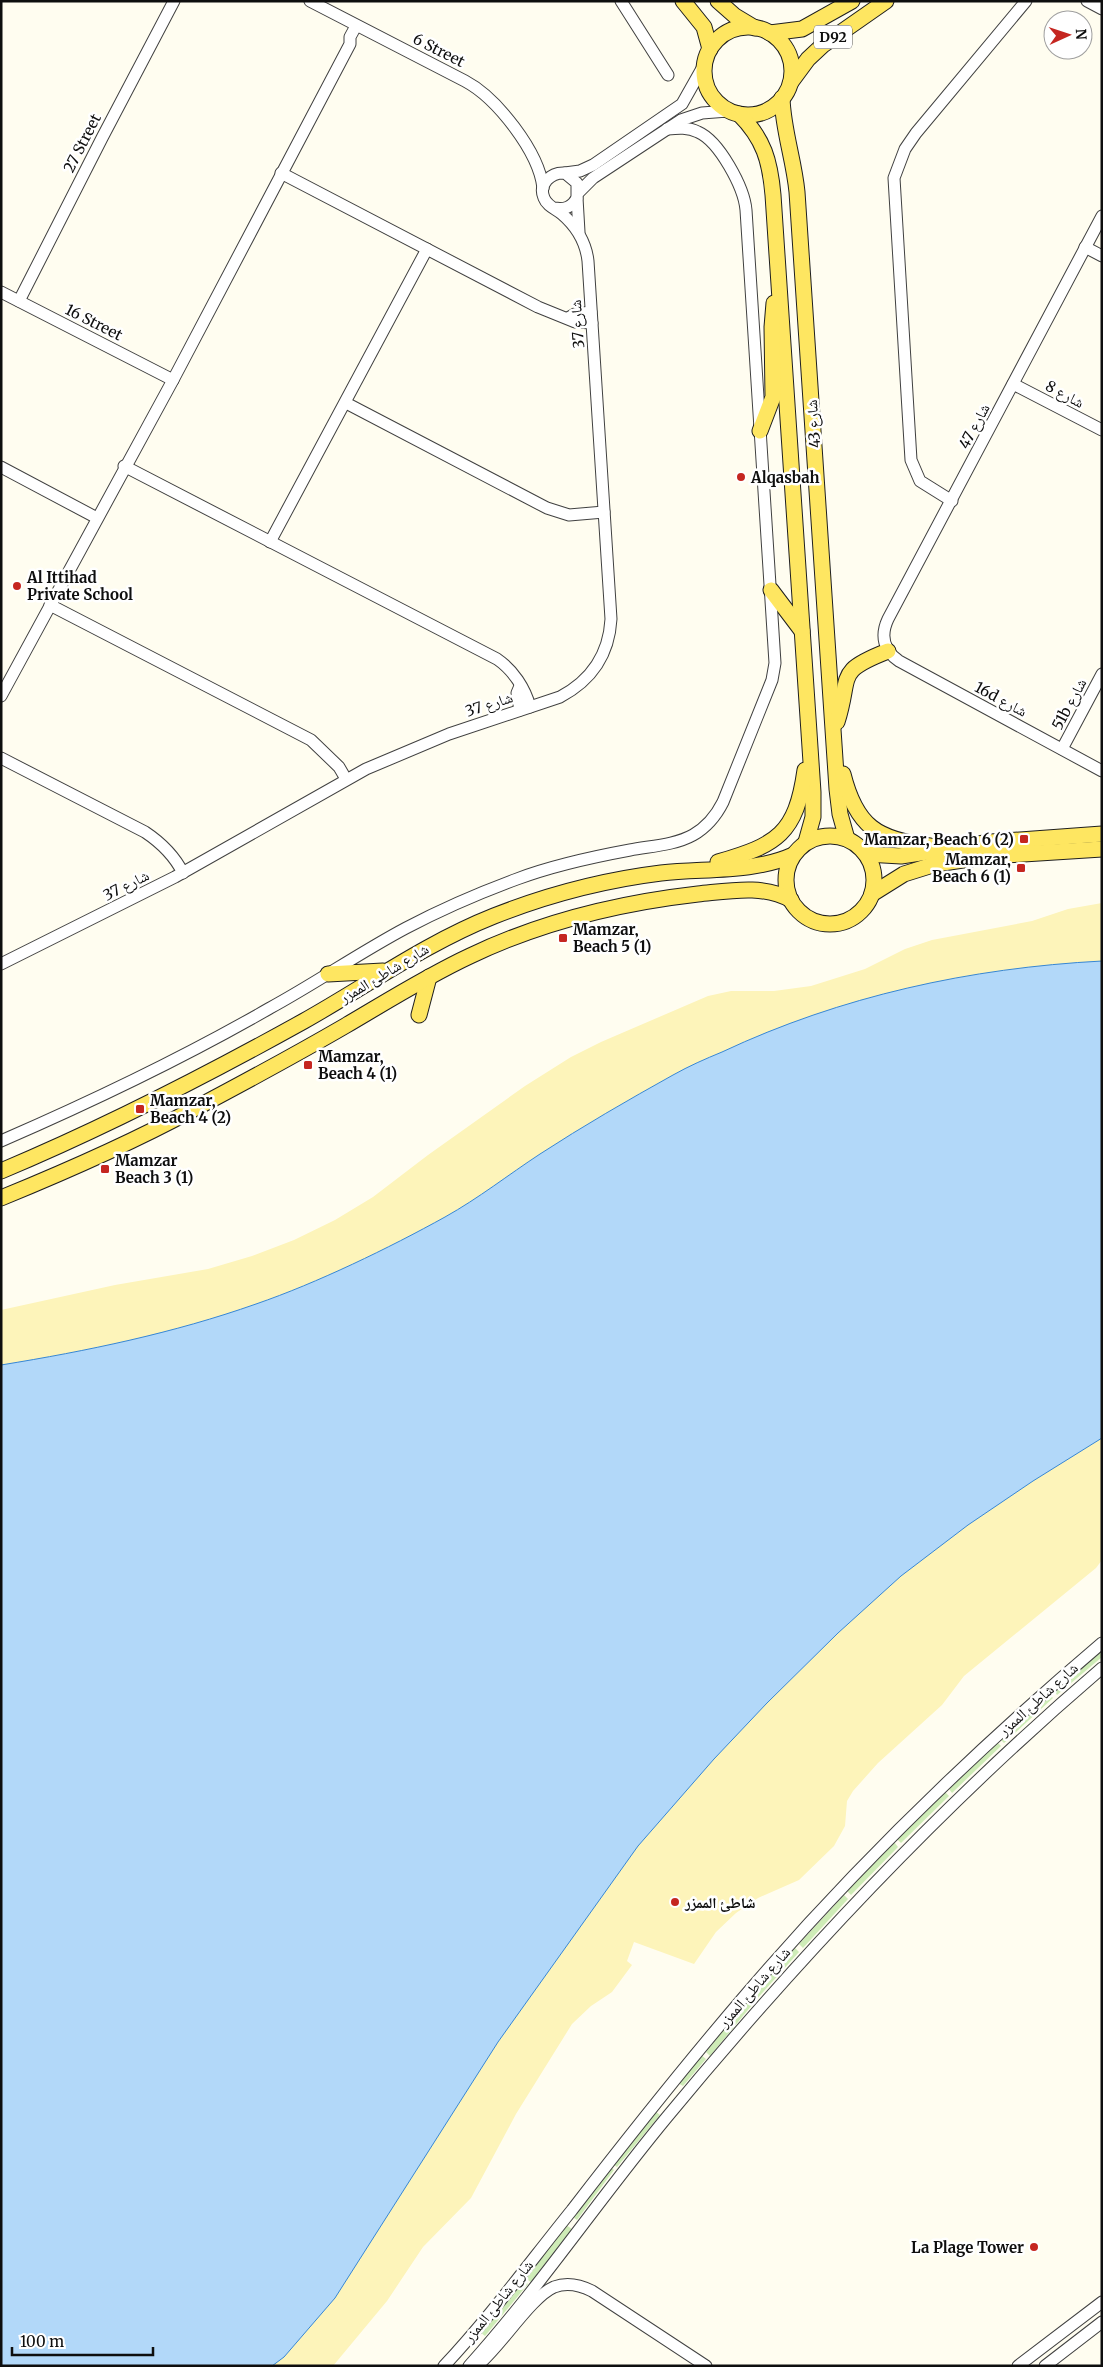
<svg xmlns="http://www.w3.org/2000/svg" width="1103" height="2367" font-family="Merriweather,'Noto Naskh Arabic',serif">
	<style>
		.green { fill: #ceecb7 }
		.sand { fill: #fdf4ba }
		.water { fill: #b2d8f9; stroke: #3686d3 }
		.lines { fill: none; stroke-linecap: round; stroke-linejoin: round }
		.minor-casing { stroke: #414141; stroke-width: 13 }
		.major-casing { stroke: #1f1f1f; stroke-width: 17 }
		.minor { stroke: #fff; stroke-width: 11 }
		.major { stroke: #fee661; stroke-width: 15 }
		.poi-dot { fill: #c52620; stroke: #fff; stroke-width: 2 }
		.labels { text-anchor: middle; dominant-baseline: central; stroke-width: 5; stroke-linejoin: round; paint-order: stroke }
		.shield { fill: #fff; stroke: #565656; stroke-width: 1 }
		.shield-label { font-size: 14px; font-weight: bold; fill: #0e0e0e }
		.street-label { font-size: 15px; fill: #0e0e0e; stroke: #fff }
		.poi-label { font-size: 15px; font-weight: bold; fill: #0e0e0e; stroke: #fff; text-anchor: start }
	</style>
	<rect width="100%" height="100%" fill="#fffdf0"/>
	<g class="green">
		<path d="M1102 1650V1657L1057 1695 1054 1690Z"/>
		<path d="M1049 1694 1053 1698 1004 1743 1000 1739Z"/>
		<path d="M997 1742 1001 1746 952 1793 949 1789Z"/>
		<path d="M945 1792 949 1796 901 1843 897 1839Z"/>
		<path d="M894 1842 898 1847 851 1895 847 1891Z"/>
		<path d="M844 1895 848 1899 803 1948 799 1944Z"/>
		<path d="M795 1948 799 1952 756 2000 752 1997Z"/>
		<path d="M747 2001 752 2005 710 2056 706 2052Z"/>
		<path d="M701 2055 706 2059 683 2086 678 2083Z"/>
		<path d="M655 2111 660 2115 617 2167 613 2164Z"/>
		<path d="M610 2167 614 2170 577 2220 573 2217Z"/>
		<path d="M566 2225 572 2229 531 2282 525 2278Z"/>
		<path d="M523 2281 528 2284 485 2336 480 2332Z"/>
	</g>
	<g class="sand">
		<path d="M1102 903V961C970 969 841 996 722 1052 705 1059 689 1066 673 1075 628 1100 583 1126 540 1154 508 1175 479 1198 445 1217 389 1248 317 1283 256 1304 174 1333 87 1351 1 1365V1310L115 1285 208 1269 252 1256 294 1240 335 1220 373 1197 428 1155 525 1086 571 1057 601 1042 708 996 731 991H774L811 986 865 969 905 949 932 940 1032 921 1068 909Z"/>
		<path d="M1102 1438V1560L1096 1568 964 1676 942 1705 878 1763 853 1791 847 1801 845 1826 834 1846 799 1880 758 1898 736 1913 716 1932 694 1964 634 1942 627 1961 632 1965 612 1992 591 2006 572 2024 516 2114 471 2198 423 2247 387 2301 333 2366H272L284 2357 335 2298 498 2042 638 1846 714 1759 767 1703 838 1633 901 1576 968 1525 1033 1481Z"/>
	</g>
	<path class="water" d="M1102 961V1438L1033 1481 968 1525 901 1576 838 1633 767 1703 714 1759 638 1846 498 2042 335 2298 284 2357 272 2366H1V1365C87 1351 174 1333 256 1304 317 1283 389 1248 445 1217 479 1198 508 1175 540 1154 583 1126 628 1100 673 1075 689 1066 705 1059 722 1052 841 996 970 968 1102 961Z"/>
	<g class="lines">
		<defs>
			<g id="minor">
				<path d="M310 1 465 81C497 98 539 152 543 188"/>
				<path d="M621 1 668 75"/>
				<path d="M1087 1 1102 9"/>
				<path d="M281 173 538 307 575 322 592 323"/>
				<path d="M565 173 580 171 593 165 682 104 704 65"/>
				<path d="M578 193 593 178 681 120 702 113 728 111"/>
				<path d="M577 198 579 232"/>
				<path d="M1102 216 888 619C880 636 884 651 899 661L1102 771"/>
				<path d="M1085 247 1102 256"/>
				<path d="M1 292 173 380"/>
				<path d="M19 301 102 138 174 1"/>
				<path d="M568 318 575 314 591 312"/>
				<path d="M1013 384 1102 430"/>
				<path d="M346 403 547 508 569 515 604 512"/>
				<path d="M124 466 497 659C513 670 525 688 530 707"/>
				<path d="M1 467 97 518"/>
				<path d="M952 501 920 481 911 460 894 178 905 149 916 133 1026 1"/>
				<path d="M270 542 427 249"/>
				<path d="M50 605 311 740 339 767 346 779"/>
				<path d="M520 686 517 693 520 710"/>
				<path d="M1 696 173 380 350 44V37L356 26"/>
				<path d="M1062 749 1102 674"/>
				<path d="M1 758 145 832C160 842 175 857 183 873"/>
				<path d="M1 964 175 877 366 769 449 734 560 697C592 680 609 655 611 619L588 261C586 243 576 226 562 214 556 209 547 206 544 198 538 184 551 172 565 173L577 183V198C572 207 565 210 554 208"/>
				<path d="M1 1141C93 1101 183 1058 270 1008 316 983 359 953 406 928 442 909 479 893 517 879 554 865 592 857 630 850 651 846 675 845 693 835 707 827 716 816 723 802L772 680 775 663 746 210C744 187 719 141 698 132 688 127 678 128 667 129"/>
				<path d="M478 2365C501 2346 531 2297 554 2287 567 2282 580 2285 592 2291L706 2366"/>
				<path d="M444 2366C490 2317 530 2262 572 2210 629 2136 687 2063 748 1992 856 1866 976 1750 1102 1643"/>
				<path d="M469 2366C540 2287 599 2199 667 2117 800 1956 943 1804 1102 1668"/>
				<path d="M1018 2366 1102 2302"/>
				<path d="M1045 2366 1102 2322"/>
			</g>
			<g id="major">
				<path d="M683 1 704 27 710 49"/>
				<path d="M718 1 735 16 755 28"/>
				<circle cx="748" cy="71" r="44"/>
				<path d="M770 33 802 29 852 1"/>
				<path d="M791 82 808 59 823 45 886 1"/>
				<path d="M782 98C783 130 794 160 797 192L837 789 840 814 847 839"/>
				<path d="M739 114C764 139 770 161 773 195L813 792V817L806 842"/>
				<path d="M760 431 773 397 772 327 774 303"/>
				<path d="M771 590 802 631"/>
				<path d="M837 722C852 675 834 672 888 651"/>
				<path d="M843 774C856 826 877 840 930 846"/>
				<circle cx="830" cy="880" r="44"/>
				<path d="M866 854 901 856 991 842 1102 834"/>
				<path d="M718 862C777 845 796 834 805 770"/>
				<path d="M872 894 904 874 936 864 990 856 1102 849"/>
				<path d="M328 974 383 971"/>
				<path d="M419 1015 429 977"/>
				<path d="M1 1171C106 1127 205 1076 304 1021 368 985 426 943 494 916 547 895 604 880 661 873 704 868 753 873 793 855"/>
				<path d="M1 1198C67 1171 131 1143 194 1109 245 1082 295 1055 345 1026 386 1002 427 976 470 956 541 922 619 903 698 894 729 891 763 884 791 900"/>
			</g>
		</defs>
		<use href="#minor" class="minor-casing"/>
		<use href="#major" class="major-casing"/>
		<use href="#minor" class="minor"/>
		<use href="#major" class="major"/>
	</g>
	<g class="poi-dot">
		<circle cx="741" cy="477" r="5"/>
		<circle cx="17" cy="586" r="5"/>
		<rect x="1019" y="834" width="10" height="10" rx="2.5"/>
		<rect x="1016" y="863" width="10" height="10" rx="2.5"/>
		<rect x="558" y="933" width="10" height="10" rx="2.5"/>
		<rect x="303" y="1060" width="10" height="10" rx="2.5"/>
		<rect x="135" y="1104" width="10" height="10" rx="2.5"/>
		<rect x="100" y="1164" width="10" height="10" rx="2.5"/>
		<circle cx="675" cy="1902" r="5"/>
		<circle cx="1034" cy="2247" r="5"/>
	</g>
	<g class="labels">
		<rect class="shield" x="814" y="25.5" width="38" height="23" rx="4"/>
		<g class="shield-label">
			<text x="833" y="37">D92</text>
		</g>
		<g class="street-label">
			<text transform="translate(439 50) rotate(27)">6 Street</text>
			<text transform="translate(82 143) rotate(-63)">27 Street</text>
			<text transform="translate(94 322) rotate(27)">16 Street</text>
			<text transform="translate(577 324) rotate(-94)">شارع 37</text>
			<text transform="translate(1065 394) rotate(28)">شارع 8</text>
			<text transform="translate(813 424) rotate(-94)">شارع 43</text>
			<text transform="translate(974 426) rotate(-62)">شارع 47</text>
			<text transform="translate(1001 699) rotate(28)">16d شارع</text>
			<text transform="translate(489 704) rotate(-18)">شارع 37</text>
			<text transform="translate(1069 704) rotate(-62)">51b شارع</text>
			<text transform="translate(126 885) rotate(-27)">شارع 37</text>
			<text transform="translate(384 973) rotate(-31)">شارع شاطئ الممزر</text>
			<text transform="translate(1038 1699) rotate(-42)">شارع شاطئ الممزر</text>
			<text transform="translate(754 1987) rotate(-49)">شارع شاطئ الممزر</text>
			<text transform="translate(498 2301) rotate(-51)">شارع شاطئ الممزر</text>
		</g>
		<g class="poi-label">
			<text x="751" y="477">Alqasbah</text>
			<text x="27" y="577">Al Ittihad<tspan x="27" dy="17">Private School</tspan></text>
			<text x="1014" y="839" text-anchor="end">Mamzar, Beach 6 (2)</text>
			<text x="1011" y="859" text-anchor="end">Mamzar,<tspan x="1011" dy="17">Beach 6 (1)</tspan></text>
			<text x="573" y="929">Mamzar,<tspan x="573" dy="17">Beach 5 (1)</tspan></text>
			<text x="318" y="1056">Mamzar,<tspan x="318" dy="17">Beach 4 (1)</tspan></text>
			<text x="150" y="1100">Mamzar,<tspan x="150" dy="17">Beach 4 (2)</tspan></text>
			<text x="115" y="1160">Mamzar<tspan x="115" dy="17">Beach 3 (1)</tspan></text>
			<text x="685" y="1902">شاطئ الممزر</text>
			<text x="1024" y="2247" text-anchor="end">La Plage Tower</text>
		</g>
	</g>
	<rect width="1103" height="2367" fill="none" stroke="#0e0e0e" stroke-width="5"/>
	<g transform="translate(1068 35) rotate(87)"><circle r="24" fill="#ffffff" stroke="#9f9f9f"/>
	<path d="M0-4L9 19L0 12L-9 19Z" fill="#c52620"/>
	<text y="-8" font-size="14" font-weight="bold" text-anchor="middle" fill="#0e0e0e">N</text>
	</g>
	<path d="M12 2347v8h141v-8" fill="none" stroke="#0e0e0e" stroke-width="2.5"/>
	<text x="20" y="2347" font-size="15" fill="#0e0e0e" stroke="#ffffff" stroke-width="4" paint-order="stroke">100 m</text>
</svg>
